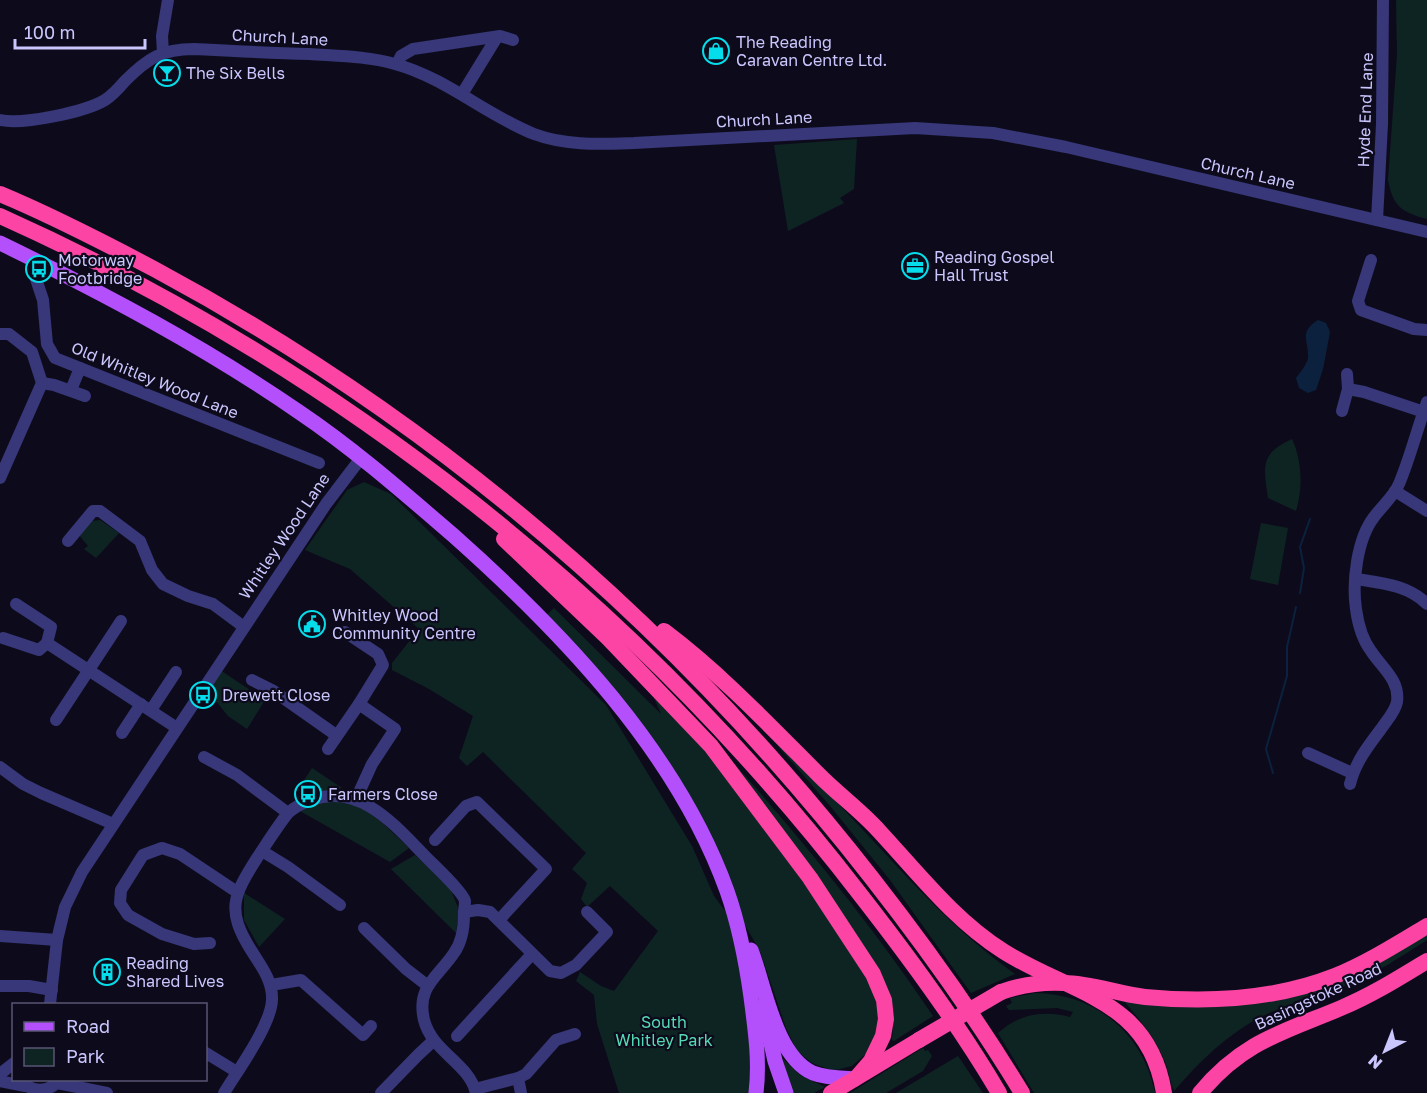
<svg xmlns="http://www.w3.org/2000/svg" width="1427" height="1093" font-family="'Golos Text',sans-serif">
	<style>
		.green { fill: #0e2423 }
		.water { fill: #0c213e }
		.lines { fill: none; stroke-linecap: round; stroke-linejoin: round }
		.stream { stroke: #0c213e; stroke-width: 2 }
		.minor { stroke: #373779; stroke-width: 12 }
		.major { stroke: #b450fb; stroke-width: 15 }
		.highway { stroke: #fb44a3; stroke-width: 16 }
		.highway-bridge { stroke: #fb44a3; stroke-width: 16 }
		.labels { text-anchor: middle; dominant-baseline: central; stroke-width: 4.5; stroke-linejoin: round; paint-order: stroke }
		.street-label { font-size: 16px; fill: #cac6fe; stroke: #0d0b1b }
		.poi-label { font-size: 16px; fill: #cac6fe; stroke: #0d0b1b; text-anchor: start }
		.park-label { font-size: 16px; fill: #55dbb4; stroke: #0d0b1b }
	</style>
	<rect width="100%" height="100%" fill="#0d0b1b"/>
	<g class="green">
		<path d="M1396 0H1427V219C1401 212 1393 206 1388 180L1397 55Z"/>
		<path d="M857 139 854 189 840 198 844 203 788 231 774 145Z"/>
		<path d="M1292 439C1302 460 1303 489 1296 511L1268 498C1264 467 1259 454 1292 439Z"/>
		<path d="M364 482 391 494 606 705 692 846 714 896 728 915 745 975 754 1093H619L597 1024 594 995 576 981 580 972 601 986 614 991 658 931 610 886 587 907 581 899 587 883 572 869 586 853 483 752 467 766 459 758 473 716 429 689 392 670V663L419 629 350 569 305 550 347 490Z"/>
		<path d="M100 520 119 533 96 558 84 549 88 546 79 535 92 521Z"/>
		<path d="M1261 523 1288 528 1278 585 1250 579Z"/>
		<path d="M554 608 661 714 652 693 710 756 771 835 873 985 881 1020 868 1052 852 1066 836 1070 828 1069 812 1063 797 1051 786 1028 760 951 742 920 723 865 696 807 666 760 546 616Z"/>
		<path d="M220 670 265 700 247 729 228 716 207 690Z"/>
		<path d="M764 730C784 746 801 766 819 784 884 849 940 921 1015 974L971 993 890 880 831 807Z"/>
		<path d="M724 752C799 836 870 922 933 1016L894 1041 892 1040 894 1015Z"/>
		<path d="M312 768 342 788 294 796Z"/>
		<path d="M324 799 354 803 377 818 409 848 390 862 300 811Z"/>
		<path d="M415 855 450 888 459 910 456 933 391 869Z"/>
		<path d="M244 893 285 919 259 947 244 920Z"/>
		<path d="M1427 935V940C1402 956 1375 974 1347 985 1319 996 1288 1003 1261 1017 1226 1035 1200 1061 1174 1091 1171 1083 1169 1073 1166 1064 1157 1040 1140 1020 1124 1001L1235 1005Z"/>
		<path d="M1035 993C1096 994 1143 1033 1155 1093H1034L998 1033C1020 1014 1042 1010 1070 1017L1073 1012 1057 1008 1009 1010 1006 1006 1012 1003 1010 998Z"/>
		<path d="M923 1048 925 1051 928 1050 932 1056 923 1071 886 1093H850Z"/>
		<path d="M958 1056 983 1093H896Z"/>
		<path d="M781 1057 800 1075 825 1087 814 1093H792Z"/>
	</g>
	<path class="water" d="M1318 320 1326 323 1330 332 1323 369 1316 390 1308 393 1299 388 1296 378C1300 373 1307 364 1308 358 1309 339 1298 333 1318 320Z"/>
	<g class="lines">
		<g class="stream">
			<path d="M1300 593 1304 568 1300 547 1310 519"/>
			<path d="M1273 773 1266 749 1287 676V647L1296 607"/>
		</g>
		<g class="minor">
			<path d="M163 53 162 36 168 0"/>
			<path d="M397 64 401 56 413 49 500 36 513 40"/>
			<path d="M462 94 497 37"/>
			<path d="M0 120C23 125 85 112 105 100 113 95 119 88 125 81 148 58 162 49 194 49 233 51 271 53 309 54 338 56 367 56 395 64 446 78 486 115 534 134 566 146 601 144 634 143L915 128 993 133 1066 147 1427 232"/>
			<path d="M1377 220 1382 124 1383 0"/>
			<path d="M1371 260 1358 301 1361 310 1414 329 1427 330"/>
			<path d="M36 279 43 300 47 344 55 358 319 463"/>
			<path d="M0 334H9L32 352 42 383"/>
			<path d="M42 383 54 385 85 396"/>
			<path d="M1348 389 1364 392 1424 412"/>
			<path d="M71 390 80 368"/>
			<path d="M1342 411 1348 389 1347 374"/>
			<path d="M0 478 42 383"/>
			<path d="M1395 491 1427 511"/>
			<path d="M68 541 93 511H100L140 541 152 570 163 584 188 596 213 604 244 627"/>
			<path d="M1356 579C1381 583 1408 585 1427 604"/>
			<path d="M16 604 51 627 47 643 177 728"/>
			<path d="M345 632 378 654 383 665 359 704"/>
			<path d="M3 638 39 650 47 643"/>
			<path d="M252 680 272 690 336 735"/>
			<path d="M151 710 176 672"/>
			<path d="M56 720 121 621"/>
			<path d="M122 733 141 704"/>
			<path d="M328 749 359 704 395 729 372 764 356 799"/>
			<path d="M1308 753 1352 773"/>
			<path d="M204 757 237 775 288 813"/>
			<path d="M0 767 23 784 41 793 113 824"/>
			<path d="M1350 784C1355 763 1368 746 1381 729 1387 720 1395 712 1397 702 1400 680 1382 668 1371 651 1362 639 1358 624 1356 609 1352 582 1357 539 1374 517 1382 506 1394 496 1399 484 1410 458 1417 429 1427 402"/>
			<path d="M435 840 466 806 477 802 546 869 499 920"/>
			<path d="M262 851 288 867 340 905"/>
			<path d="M464 912 478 910 490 912 550 971 561 973 576 965 607 932 587 912"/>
			<path d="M364 928 406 969 428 986"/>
			<path d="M0 936 57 940"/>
			<path d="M210 943 194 944 162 934 128 915 120 903 121 890 143 855 162 848 180 854 237 892"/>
			<path d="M271 985 301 980 363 1035 371 1026"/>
			<path d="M0 986H29L52 990"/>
			<path d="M50 1004 57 940 65 907 82 872 326 504 361 458"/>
			<path d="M457 1036 532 954"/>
			<path d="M206 1053 237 1072"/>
			<path d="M0 1074 14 1063"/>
			<path d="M21 1080C31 1093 49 1093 59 1080"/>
			<path d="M0 1081 24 1086"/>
			<path d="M57 1083 107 1093"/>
			<path d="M475 1089 518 1078"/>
			<path d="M224 1093C238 1070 271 1025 272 1000 273 981 261 966 251 950 226 910 233 896 257 858 267 843 277 827 288 813 296 806 302 803 311 800 362 782 397 828 429 860 436 867 463 892 465 901 465 905 464 910 464 914 464 928 462 942 454 953 438 977 416 987 424 1020 432 1052 469 1063 476 1093"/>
			<path d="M381 1093 418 1055 433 1041"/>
			<path d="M521 1093 518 1078 526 1074 556 1040 575 1034"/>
		</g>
		<g class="major">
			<path d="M0 243C103 293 205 347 299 412 354 449 404 493 454 536 563 633 677 752 727 891 739 925 746 961 751 997 755 1029 760 1060 756 1093"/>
			<path d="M751 950C765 986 775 1056 813 1073 826 1078 841 1078 855 1079"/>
			<path d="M763 1007 775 1061 786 1093"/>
		</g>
		<g class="highway">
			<path d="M0 194C53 216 105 243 156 270 437 421 675 626 871 877 925 946 976 1017 1022 1093"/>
			<path d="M0 216C337 367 634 601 859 893 909 957 958 1023 999 1093"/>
			<path d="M504 539 608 638 711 746 810 878 873 974 884 1000 886 1019 883 1036 871 1061 858 1076"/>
			<path d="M664 631C720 673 770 726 820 776 839 795 861 811 879 831 918 873 954 920 1003 951 1070 994 1149 998 1164 1093"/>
			<path d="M1001 992C1021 985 1043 982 1064 983 1091 983 1118 994 1145 997 1209 1003 1274 1000 1335 976 1367 963 1397 944 1427 926"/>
			<path d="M831 1093 919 1040"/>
			<path d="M1200 1093C1243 1041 1284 1032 1341 1008 1372 995 1399 978 1427 961"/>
		</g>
		<path class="highway-bridge" d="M919 1040 1001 992"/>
	</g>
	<defs>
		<symbol id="shop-ring" viewBox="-11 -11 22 22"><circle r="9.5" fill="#0d0b1b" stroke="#05ddeb" stroke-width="1.5"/><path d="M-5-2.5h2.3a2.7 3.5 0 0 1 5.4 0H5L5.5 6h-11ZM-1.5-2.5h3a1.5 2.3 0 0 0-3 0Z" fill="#05ddeb"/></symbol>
		<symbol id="bar-ring" viewBox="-11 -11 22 22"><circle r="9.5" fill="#0d0b1b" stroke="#05ddeb" stroke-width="1.5"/><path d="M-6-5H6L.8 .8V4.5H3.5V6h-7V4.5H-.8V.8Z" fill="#05ddeb"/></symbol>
		<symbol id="office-ring" viewBox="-11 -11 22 22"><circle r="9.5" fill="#0d0b1b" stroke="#05ddeb" stroke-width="1.5"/><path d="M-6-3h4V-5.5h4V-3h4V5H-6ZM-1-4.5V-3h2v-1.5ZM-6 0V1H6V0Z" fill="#05ddeb"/></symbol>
		<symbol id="bus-ring" viewBox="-11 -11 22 22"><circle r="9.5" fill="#0d0b1b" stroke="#05ddeb" stroke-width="1.5"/><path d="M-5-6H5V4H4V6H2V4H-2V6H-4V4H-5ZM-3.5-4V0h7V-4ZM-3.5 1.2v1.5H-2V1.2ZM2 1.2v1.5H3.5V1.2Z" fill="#05ddeb"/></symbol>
		<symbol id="civic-ring" viewBox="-11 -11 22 22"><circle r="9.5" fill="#0d0b1b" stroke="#05ddeb" stroke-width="1.5"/><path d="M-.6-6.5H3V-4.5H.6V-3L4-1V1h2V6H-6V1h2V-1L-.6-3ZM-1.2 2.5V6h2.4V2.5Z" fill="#05ddeb"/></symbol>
		<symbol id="building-ring" viewBox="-11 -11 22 22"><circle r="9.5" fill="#0d0b1b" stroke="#05ddeb" stroke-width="1.5"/><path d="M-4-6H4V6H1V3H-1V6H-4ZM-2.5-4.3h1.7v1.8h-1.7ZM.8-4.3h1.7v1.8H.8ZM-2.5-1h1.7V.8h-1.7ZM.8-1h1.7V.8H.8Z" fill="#05ddeb"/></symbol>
	</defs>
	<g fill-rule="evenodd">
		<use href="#shop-ring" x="701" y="36" width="30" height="30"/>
		<use href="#bar-ring" x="152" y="58" width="30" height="30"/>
		<use href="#office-ring" x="900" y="251" width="30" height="30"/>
		<use href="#bus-ring" x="24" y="254" width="30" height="30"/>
		<use href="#civic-ring" x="297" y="609" width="30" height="30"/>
		<use href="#bus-ring" x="188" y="680" width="30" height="30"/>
		<use href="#bus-ring" x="293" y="779" width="30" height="30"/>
		<use href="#building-ring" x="92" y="957" width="30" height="30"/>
	</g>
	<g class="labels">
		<g class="street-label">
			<text transform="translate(280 37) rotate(3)">Church Lane</text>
			<text transform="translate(1365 110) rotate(-88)">Hyde End Lane</text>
			<text transform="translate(764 119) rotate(-3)">Church Lane</text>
			<text transform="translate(1248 173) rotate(13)">Church Lane</text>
			<text transform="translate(155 380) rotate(22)">Old Whitley Wood Lane</text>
			<text transform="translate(284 536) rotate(-56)">Whitley Wood Lane</text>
			<text transform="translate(1318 996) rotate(-25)">Basingstoke Road</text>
		</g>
		<g class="poi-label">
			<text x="736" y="42">The Reading<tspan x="736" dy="18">Caravan Centre Ltd.</tspan></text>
			<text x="186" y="73">The Six Bells</text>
			<text x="934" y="257">Reading Gospel<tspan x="934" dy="18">Hall Trust</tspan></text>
			<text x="58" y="260">Motorway<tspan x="58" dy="18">Footbridge</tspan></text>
			<text x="332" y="615">Whitley Wood<tspan x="332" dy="18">Community Centre</tspan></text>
			<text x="222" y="695">Drewett Close</text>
			<text x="328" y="794">Farmers Close</text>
			<text x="126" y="963">Reading<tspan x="126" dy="18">Shared Lives</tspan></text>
		</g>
		<g class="park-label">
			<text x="664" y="1022">South<tspan x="664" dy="18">Whitley Park</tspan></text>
		</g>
	</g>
	<rect x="12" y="1003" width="195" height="78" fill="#0d0b1b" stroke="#595676" stroke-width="1.5"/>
	<rect x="24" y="1022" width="30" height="9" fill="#b450fb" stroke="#595676" stroke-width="1.5"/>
	<text x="66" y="1033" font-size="18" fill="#cac6fe">Road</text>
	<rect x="24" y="1048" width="30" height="18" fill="#0e2423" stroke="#595676" stroke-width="1.5"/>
	<text x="66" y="1063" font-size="18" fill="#cac6fe">Park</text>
	<g transform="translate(1385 1051) rotate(222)" stroke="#0d0b1b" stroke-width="4.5" paint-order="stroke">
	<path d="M0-4.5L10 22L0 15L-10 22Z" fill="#cac6fe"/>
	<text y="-9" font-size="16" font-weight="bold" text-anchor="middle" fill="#cac6fe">N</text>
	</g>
	<path d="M15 39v9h130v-9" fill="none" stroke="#cac6fe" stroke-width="3"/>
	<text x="24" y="39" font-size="18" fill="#cac6fe" stroke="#0d0b1b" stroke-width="4.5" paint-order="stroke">100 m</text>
</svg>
